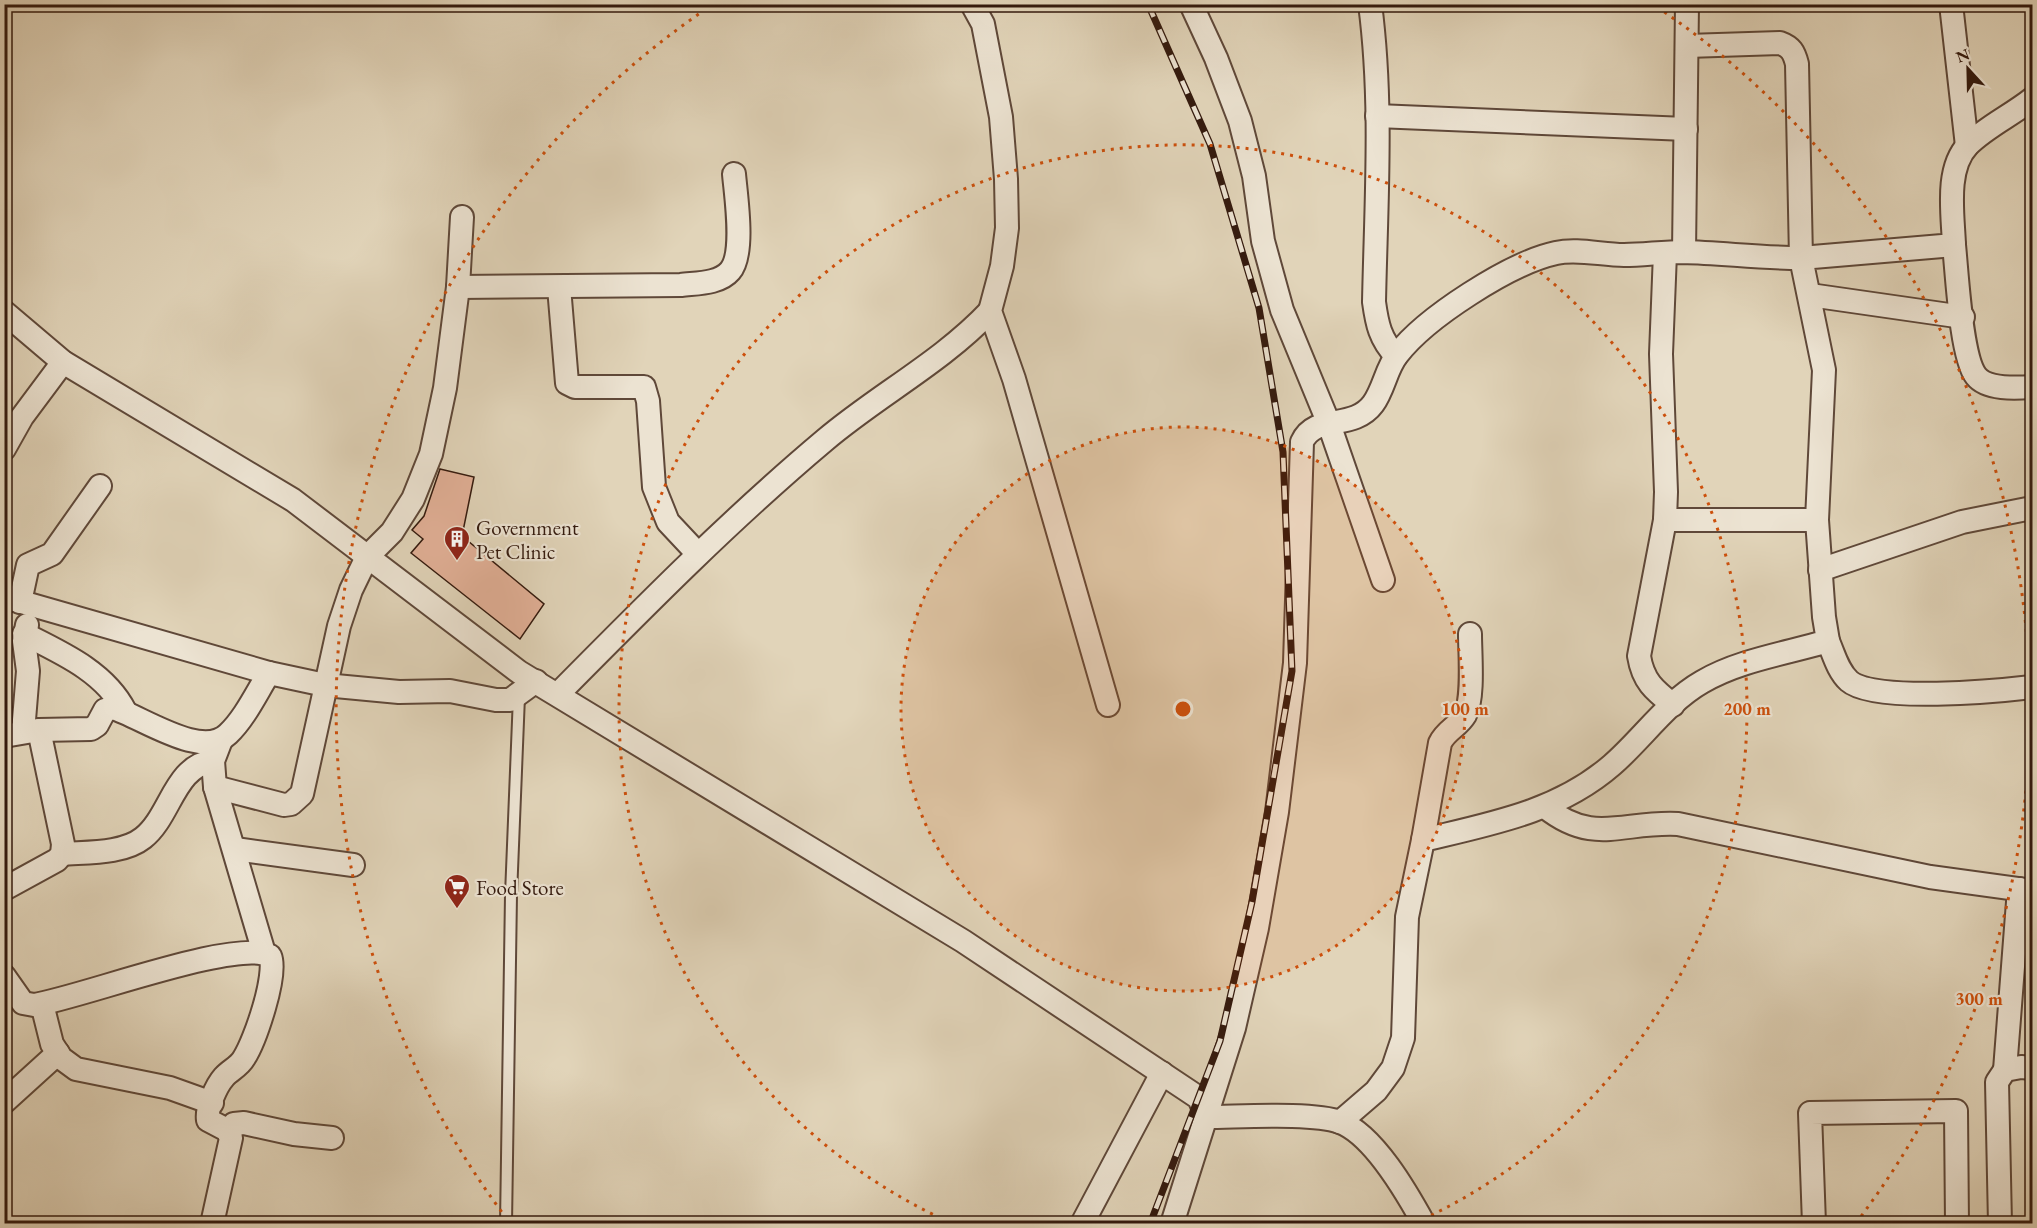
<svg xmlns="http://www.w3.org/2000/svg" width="2037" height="1228" font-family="'EB Garamond',serif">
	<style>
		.building { fill: #e2b097; stroke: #341a0e; stroke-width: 1.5 }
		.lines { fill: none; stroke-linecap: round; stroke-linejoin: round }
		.lane-casing { stroke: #5f4839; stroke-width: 14 }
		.street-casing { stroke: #5f4839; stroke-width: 26 }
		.lane { stroke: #ece3d2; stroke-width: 10 }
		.street { stroke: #ece3d2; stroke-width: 22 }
		.rail-casing { stroke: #341a0e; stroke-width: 7 }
		.rail { stroke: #ece3d2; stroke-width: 4.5; stroke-dasharray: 14; stroke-linecap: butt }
		.ring { fill: none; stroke: #cd500c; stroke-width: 3; stroke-dasharray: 3 6 }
		.labels { text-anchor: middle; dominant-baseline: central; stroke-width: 4.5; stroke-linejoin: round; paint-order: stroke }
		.poi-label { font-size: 21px; fill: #341a0e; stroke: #ece3d2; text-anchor: start }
		.centre { fill: #cd500c; stroke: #ece3d2; stroke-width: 3 }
		.ring-label { font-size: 18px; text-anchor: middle; font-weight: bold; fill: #cd500c; stroke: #ece3d2; stroke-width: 4.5; stroke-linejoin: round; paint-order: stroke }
	</style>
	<rect width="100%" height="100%" fill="#e1d4b9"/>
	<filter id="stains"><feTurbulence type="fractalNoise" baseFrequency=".00333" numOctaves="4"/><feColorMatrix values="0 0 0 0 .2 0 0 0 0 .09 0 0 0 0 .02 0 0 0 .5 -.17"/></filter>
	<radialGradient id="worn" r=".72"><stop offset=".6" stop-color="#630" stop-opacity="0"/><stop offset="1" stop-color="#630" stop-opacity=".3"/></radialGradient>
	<path class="building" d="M440 469 474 477 462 536 544 604 520 639 411 553 423 539 412 530 424 516Z"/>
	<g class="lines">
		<defs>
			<path id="lane" d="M506 1224 511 895 519 696"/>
			<g id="street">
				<path d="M972 4 983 24 1001 117 1006 179 1007 228 1002 266 990 311 1014 379 1108 705"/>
				<path d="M1191 4 1216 58 1240 121 1254 176 1263 241 1282 310 1329 424 1383 580"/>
				<path d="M1370 4C1383 103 1376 203 1374 302 1377 324 1380 339 1396 356"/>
				<path d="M1951 4 1967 146"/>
				<path d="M1377 116 1686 129"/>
				<path d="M1954 245C1957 273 1961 357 1976 376 1987 390 2016 388 2032 387"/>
				<path d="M1684 252 1687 4"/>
				<path d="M1665 253 1661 354 1666 492 1665 520 1639 656C1643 681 1654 690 1673 705"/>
				<path d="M458 287 681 285C696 283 719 284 730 271 745 254 736 197 734 174"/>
				<path d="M559 287 567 383 575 387H644L648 401 654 487 668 522 698 554"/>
				<path d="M1810 295 1963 317"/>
				<path d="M4 312 63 362 293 500 519 672 963 941 1199 1098 1207 1117C1239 1117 1313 1112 1340 1122 1374 1135 1407 1193 1424 1224"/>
				<path d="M4 449 22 417 63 362"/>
				<path d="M1665 520H1817"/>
				<path d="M1820 570 1962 522 2032 508"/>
				<path d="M4 597 269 673 325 685 399 692 450 691 496 700H510L536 681"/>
				<path d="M20 602 28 565 52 554 100 486"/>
				<path d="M24 634C62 653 105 672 125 711"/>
				<path d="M1828 641C1834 655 1838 671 1849 681 1874 703 1998 691 2032 687"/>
				<path d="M558 694C645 606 731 519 825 440 878 395 942 362 990 311"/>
				<path d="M23 732 28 671 24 641 27 625"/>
				<path d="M4 736 39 730 91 729 97 725 105 710 113 708C142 717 202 760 228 734 245 718 257 692 269 673"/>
				<path d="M221 740 213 761 215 787 264 953"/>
				<path d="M215 787 284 805 291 804 302 794 339 626 351 590 367 557 392 532 413 499 431 454 445 388 458 287 462 217"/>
				<path d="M1545 807C1594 846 1622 821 1678 824L1930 877 2032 891"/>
				<path d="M1423 840 1440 743C1446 730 1458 727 1465 715 1474 698 1470 655 1470 634"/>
				<path d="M235 849 353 865"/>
				<path d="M62 854C87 852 123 854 143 838 171 816 174 766 213 761"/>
				<path d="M4 889 57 860 62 854 63 844 39 730"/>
				<path d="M4 976 23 1003 34 1005C80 998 237 938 270 956 278 974 255 1041 244 1058 239 1067 230 1070 224 1077 216 1086 206 1109 208 1120L227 1130 231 1138 212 1224"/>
				<path d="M42 1004 52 1044 61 1058 76 1069 170 1088 212 1103"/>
				<path d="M2005 1070 2019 889"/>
				<path d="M4 1102 58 1053"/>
				<path d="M1340 1122 1376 1091 1393 1068 1403 1038 1407 917 1423 840C1490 824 1558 812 1612 765 1642 739 1667 702 1702 682 1739 660 1788 653 1828 641L1824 617 1817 520 1824 370 1801 258 1954 245C1953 215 1945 169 1968 145 1986 127 2012 115 2032 99"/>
				<path d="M230 1133 234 1124 244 1123 294 1134 332 1138"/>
				<path d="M1082 1224 1162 1073"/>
				<path d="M1172 1224 1234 1028 1257 928 1277 812 1295 663 1302 442C1315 413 1353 431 1373 404 1384 389 1386 369 1397 355 1425 318 1510 263 1556 253 1577 248 1602 255 1624 255 1643 255 1663 252 1683 252 1722 253 1761 258 1801 258L1797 64C1794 52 1791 47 1780 43L1687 46"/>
				<path d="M1814 1224 1810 1113 1956 1111 1957 1224"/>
				<path d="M2000 1224 1997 1082 2005 1070 2021 1067 2032 1068"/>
			</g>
		</defs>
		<use href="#lane" class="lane-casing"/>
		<use href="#street" class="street-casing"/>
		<use href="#lane" class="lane"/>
		<use href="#street" class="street"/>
		<defs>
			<path id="rail" d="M1148 4 1210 144 1259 308 1283 452 1292 671 1252 902 1220 1041 1150 1224"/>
		</defs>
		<use href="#rail" class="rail-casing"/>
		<use href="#rail" class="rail"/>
	</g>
	<circle cx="1183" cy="709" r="282" fill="#cd500c" fill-opacity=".12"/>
	<g class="ring">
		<circle cx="1183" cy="709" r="282"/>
		<path d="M949 1222A564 564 0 1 1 1417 1222"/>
		<path d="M507 1219A847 847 0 0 1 709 7M1657 7A847 847 0 0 1 1859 1219"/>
	</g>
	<defs>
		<symbol id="building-pin" viewBox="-11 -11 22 30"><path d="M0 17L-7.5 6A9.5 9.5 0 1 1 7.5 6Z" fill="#8f2418" stroke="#ece3d2"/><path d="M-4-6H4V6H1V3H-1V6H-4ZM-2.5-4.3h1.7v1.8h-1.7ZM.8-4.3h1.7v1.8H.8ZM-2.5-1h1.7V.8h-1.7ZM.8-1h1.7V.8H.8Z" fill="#fff"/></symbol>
		<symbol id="supermarket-pin" viewBox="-11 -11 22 30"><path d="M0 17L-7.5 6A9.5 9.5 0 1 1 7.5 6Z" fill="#8f2418" stroke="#ece3d2"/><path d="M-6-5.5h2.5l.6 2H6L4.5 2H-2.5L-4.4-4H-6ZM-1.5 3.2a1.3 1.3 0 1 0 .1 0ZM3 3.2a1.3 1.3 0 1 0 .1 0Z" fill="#fff"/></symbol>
	</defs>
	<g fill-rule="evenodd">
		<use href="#building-pin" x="442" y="524" width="30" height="40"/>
		<use href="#supermarket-pin" x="442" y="872" width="30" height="40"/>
	</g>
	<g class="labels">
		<g class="poi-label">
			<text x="476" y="527">Government<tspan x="476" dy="24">Pet Clinic</tspan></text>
			<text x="476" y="887">Food Store</text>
		</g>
	</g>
	<circle cx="1183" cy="709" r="9" class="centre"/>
	<g class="ring-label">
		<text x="1465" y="715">100 m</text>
		<text x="1747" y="715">200 m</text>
		<text x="1979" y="1005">300 m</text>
	</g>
	<rect width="2037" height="1228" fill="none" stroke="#e1d4b9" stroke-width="24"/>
	<rect x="6" y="6" width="2025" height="1216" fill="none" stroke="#341a0e" stroke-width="3"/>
	<rect x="12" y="12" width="2013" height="1204" fill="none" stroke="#341a0e" stroke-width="1.5"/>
	<g transform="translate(1968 69) rotate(338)" stroke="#ece3d2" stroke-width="4.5" paint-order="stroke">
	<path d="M0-4.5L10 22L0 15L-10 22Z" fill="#341a0e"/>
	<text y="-9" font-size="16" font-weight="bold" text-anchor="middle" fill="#341a0e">N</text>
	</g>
	<rect width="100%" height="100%" filter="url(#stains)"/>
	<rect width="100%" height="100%" fill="url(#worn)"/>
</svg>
